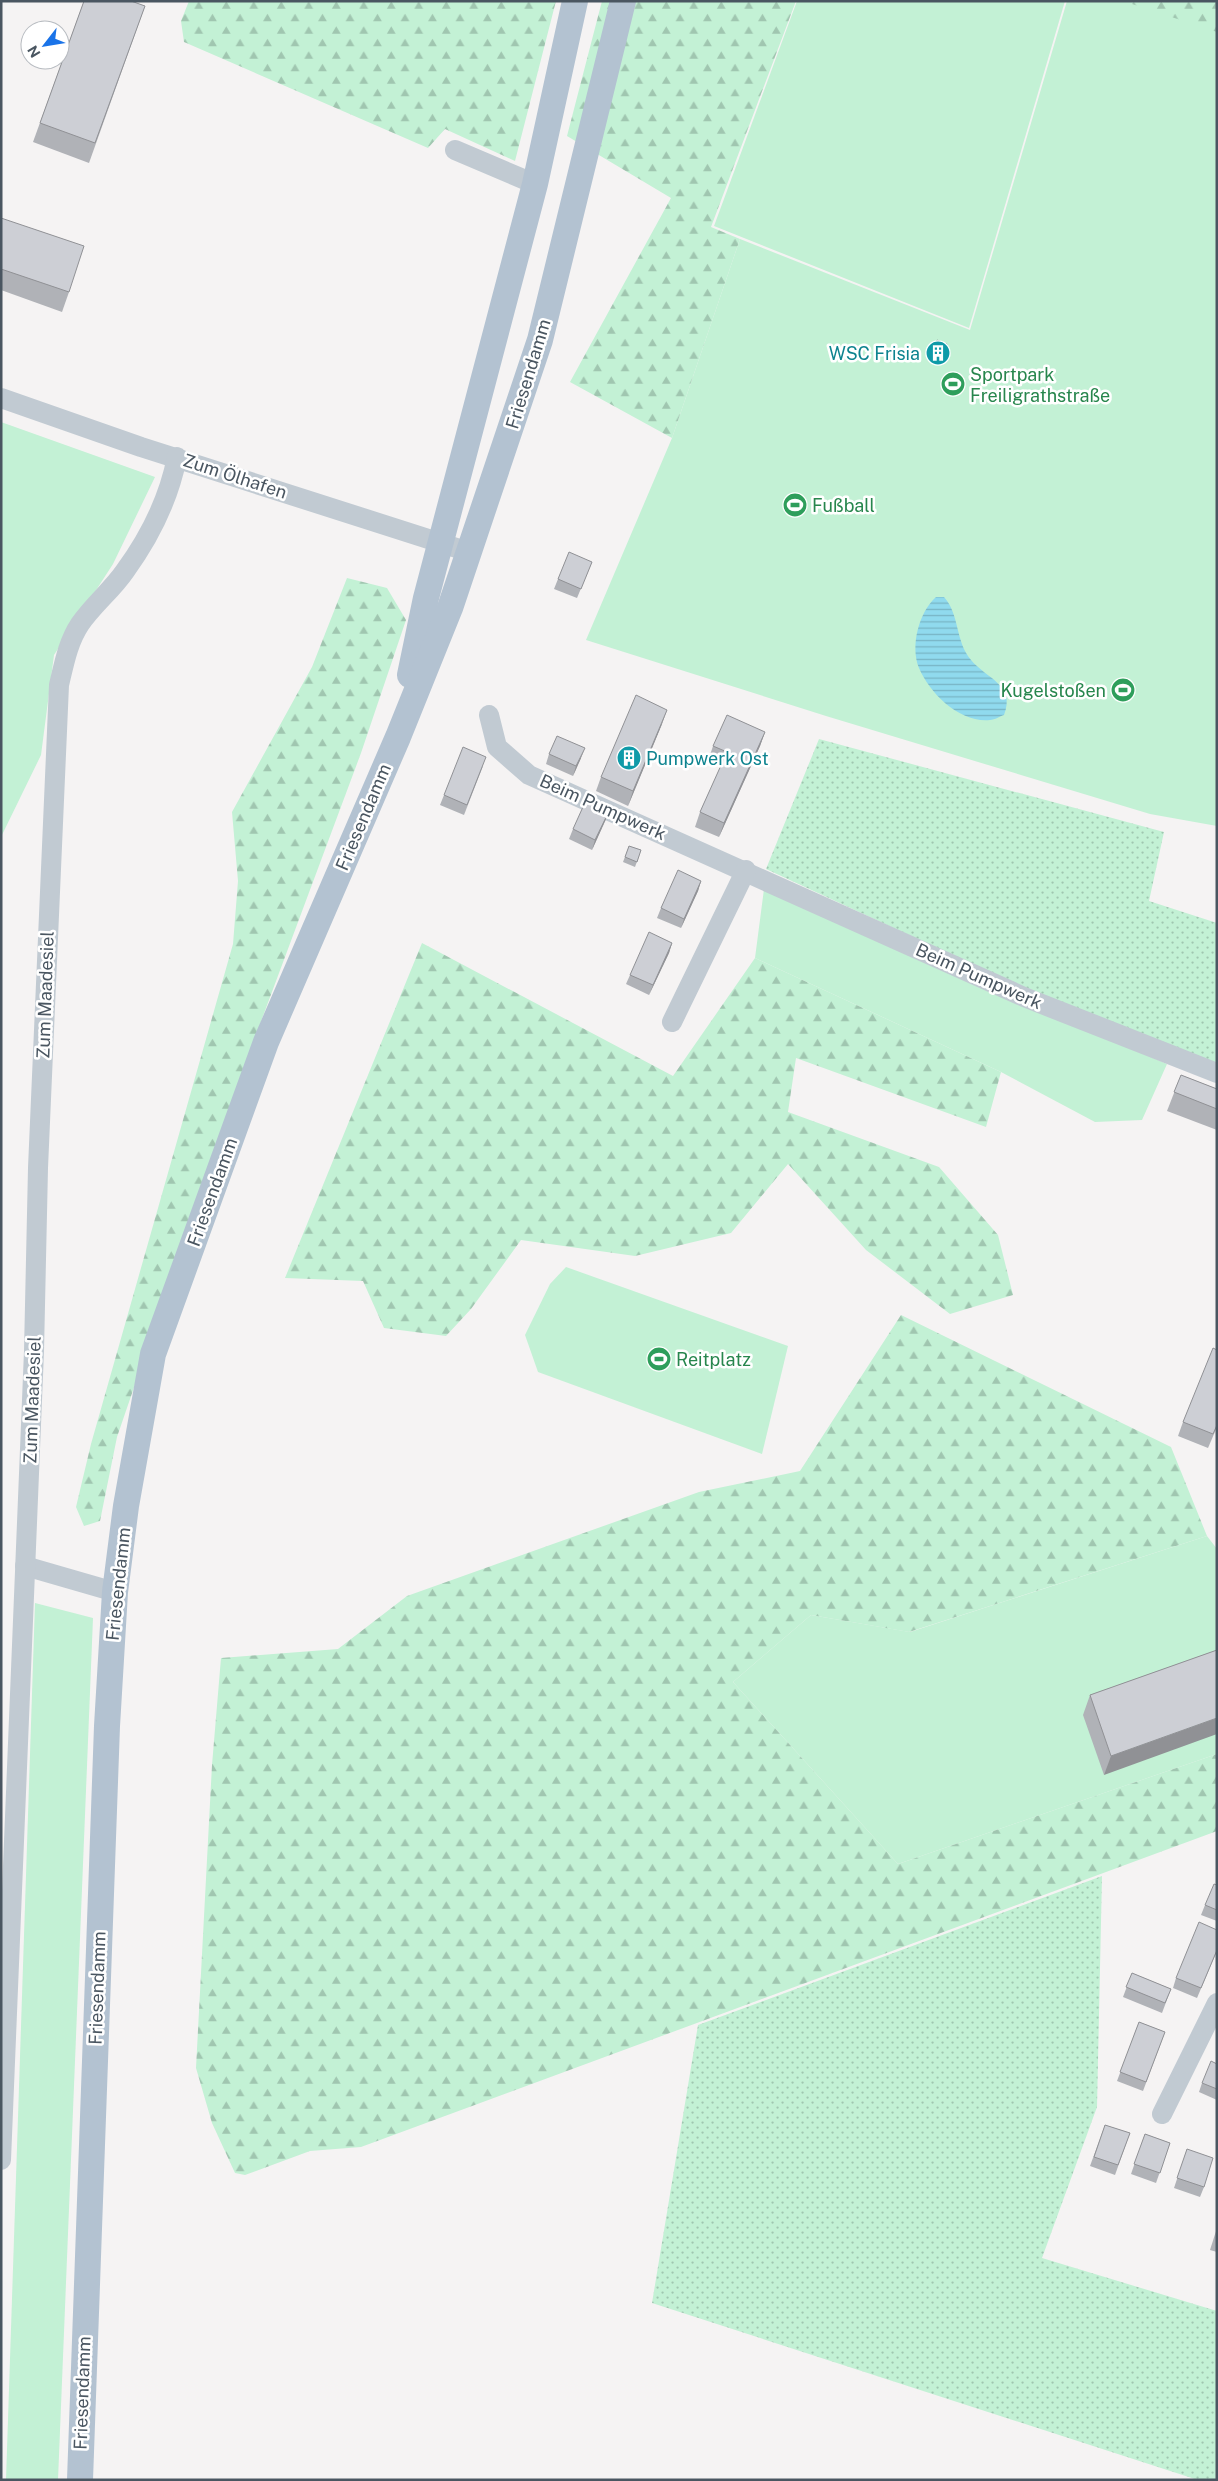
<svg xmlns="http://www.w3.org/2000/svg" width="1218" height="2481" font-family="'Public Sans',sans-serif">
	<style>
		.green { fill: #c3f1d5 }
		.forest { fill: url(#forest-firs) }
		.garden { fill: url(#garden-dots) }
		.water { fill: url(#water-rules) }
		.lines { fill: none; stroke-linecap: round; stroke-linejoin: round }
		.minor { stroke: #c1cad2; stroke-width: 20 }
		.major { stroke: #b3c2d1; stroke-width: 26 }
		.wall { fill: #b0b2b7 }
		.shaded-wall { fill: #909195 }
		.building { fill: #cdcfd5; stroke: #909195 }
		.labels { text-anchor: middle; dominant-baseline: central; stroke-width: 5; stroke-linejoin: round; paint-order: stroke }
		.culture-label { font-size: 18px; fill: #0d838f; stroke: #fff; text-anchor: end }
		.street-label { font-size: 18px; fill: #4a5661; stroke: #fff }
		.leisure-label { font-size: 18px; fill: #27864d; stroke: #fff; text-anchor: start }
	</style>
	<defs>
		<pattern id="forest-firs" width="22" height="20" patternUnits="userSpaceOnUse" patternTransform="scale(1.25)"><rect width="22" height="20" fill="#c3f1d5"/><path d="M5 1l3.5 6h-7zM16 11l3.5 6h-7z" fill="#a0c6b0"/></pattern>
		<pattern id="garden-dots" width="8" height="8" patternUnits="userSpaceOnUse" patternTransform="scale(1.25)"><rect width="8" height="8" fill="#c3f1d5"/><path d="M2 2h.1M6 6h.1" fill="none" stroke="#a0c6b0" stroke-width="1.8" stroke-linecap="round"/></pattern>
		<pattern id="water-rules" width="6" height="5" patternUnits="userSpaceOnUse" patternTransform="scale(1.25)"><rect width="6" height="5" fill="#90daee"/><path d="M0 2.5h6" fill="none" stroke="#78b4c4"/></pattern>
	</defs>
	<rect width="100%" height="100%" fill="#f5f3f3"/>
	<g class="green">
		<path d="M797 1H1065L969 328 714 226Z"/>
		<path d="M1067 1H1217V826L1150 814 826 716 586 640 672 438 740 239 970 330Z"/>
		<path d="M1 422 155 477 113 564 54 655 41 755 1 837Z"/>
		<path d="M764 889 1167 1064 1142 1120 1095 1122 1001 1072 755 958Z"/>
		<path d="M566 1267 788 1346 762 1454 538 1372 525 1335 550 1284Z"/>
		<path d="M1207 1536 1217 1549V1754L898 1864 733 1682 811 1615 910 1632Z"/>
		<path d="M35 1603 93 1618 58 2480H6Z"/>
	</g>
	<g class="forest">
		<path d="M189 1H556L515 161 445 129 428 148 184 42 181 21Z"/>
		<path d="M602 1H796L711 227 740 239 672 438 570 382 671 198 567 136Z"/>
		<path d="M1133 1H1217V32L1132 4Z"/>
		<path d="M347 578 387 588 406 620 361 753 244 1067 117 1437 100 1521 84 1526 76 1507 91 1444 233 944 238 881 232 812 312 667Z"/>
		<path d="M422 943 673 1076 755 958 1001 1072 986 1127 796 1058 788 1112 939 1167 998 1235 1013 1295 950 1314 866 1250 788 1164 731 1233 635 1256 521 1240 471 1309 446 1336 384 1328 363 1281 285 1278Z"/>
		<path d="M901 1315 1171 1447 1207 1536 909 1632 811 1615 733 1682 898 1864 1217 1754V1831L361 2147 310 2151 245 2175 235 2173 212 2123 196 2068 212 1765 221 1658 338 1649 407 1596 699 1492 800 1471Z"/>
	</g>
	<g class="garden">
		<path d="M819 739 1164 832 1149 901 1217 923V1064L1028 990 766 869Z"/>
		<path d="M1102 1876 1097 2107 1042 2258 1217 2311V2480H1198L652 2303 698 2025Z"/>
	</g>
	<path class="water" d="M936 597H944C960 615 955 641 971 660 987 679 1016 685 1004 715 1000 716 995 720 990 720 960 723 930 694 919 668 910 646 919 612 936 597Z"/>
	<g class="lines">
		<g class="minor">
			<path d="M455 150 535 184"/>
			<path d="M1 398 141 447 469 552"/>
			<path d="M489 715 497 747 529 775 1024 997 1217 1073"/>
			<path d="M672 1022 746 870"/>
			<path d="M25 1566 115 1592"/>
			<path d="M1162 2114 1217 2003"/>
			<path d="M1 2160 34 1351 38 1168 59 685C64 664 68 642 80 624 93 605 112 590 125 571 149 538 169 498 177 457"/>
		</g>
		<g class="major">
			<path d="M410 675 426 598 535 184 575 1"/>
			<path d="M80 2480 107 1726 115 1592 126 1506 153 1354 266 1042 398 737 450 608 540 340 623 1"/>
		</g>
	</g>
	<g class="wall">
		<path d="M84 1 145 6 89 163 33 142Z"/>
		<path d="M1 218 69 292 62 312 1 290Z"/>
		<path d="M937 340 947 344 941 360 931 356Z"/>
		<path d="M592 562 577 598 554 589 558 579Z"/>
		<path d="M662 724 628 806 596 791 601 777Z"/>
		<path d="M765 732 760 746 719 837 695 827 700 812 721 766 708 761 713 746Z"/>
		<path d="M549 754 581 758 573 776 546 764Z"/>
		<path d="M483 766 464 815 440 805 444 795Z"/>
		<path d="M606 819 592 850 569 839 573 829Z"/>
		<path d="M629 846 641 850 635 867 623 862Z"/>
		<path d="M701 881 698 891 681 928 657 918 661 908Z"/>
		<path d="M672 943 669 953 649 995 626 984 630 975Z"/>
		<path d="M1181 1075 1217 1089V1130L1167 1111Z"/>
		<path d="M1217 1350V1427L1208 1448 1178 1436 1183 1422Z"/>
		<path d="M1217 1650 1104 1775 1083 1715 1090 1695Z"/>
		<path d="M1217 1885V1921L1201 1915 1205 1905Z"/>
		<path d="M1217 1951 1197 1998 1173 1988 1176 1978Z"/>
		<path d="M1132 1973 1171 1989 1162 2013 1123 1997Z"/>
		<path d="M1139 2022 1165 2032 1143 2091 1117 2081Z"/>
		<path d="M1217 2064V2100L1199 2092 1202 2083Z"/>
		<path d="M1105 2125 1130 2133 1115 2175 1090 2166Z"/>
		<path d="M1145 2134 1170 2143 1156 2183 1131 2174Z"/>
		<path d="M1187 2149 1204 2187 1200 2197 1174 2188Z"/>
		<path d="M1217 2228V2252L1210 2250Z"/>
	</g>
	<g class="shaded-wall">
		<path d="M667 710 662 724 628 806 633 791Z"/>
		<path d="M765 732 760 746 719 837 724 823Z"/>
		<path d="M585 748 581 758 573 776 576 766Z"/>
		<path d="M610 809 606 819 592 850 595 840Z"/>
		<path d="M701 881 698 891 681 928 684 919Z"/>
		<path d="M672 943 669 953 649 995 653 985Z"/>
		<path d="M1217 1718V1734L1104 1775 1111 1756Z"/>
	</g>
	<g class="building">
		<path d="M84 1H131L145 6 95 143 40 123Z"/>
		<path d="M1 218 84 246 69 292 1 269Z"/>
		<path d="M937 340 947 344 943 355 933 351Z"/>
		<path d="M569 552 592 562 581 589 558 579Z"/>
		<path d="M636 695 667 710 633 791 601 777Z"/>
		<path d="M727 715 765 732 724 823 700 812 727 752 713 746Z"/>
		<path d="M557 736 585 748 576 766 549 754Z"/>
		<path d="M463 747 486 757 467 805 444 795Z"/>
		<path d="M587 798 610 809 595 840 573 829Z"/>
		<path d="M629 846 641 850 637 862 625 857Z"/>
		<path d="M678 870 701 881 684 919 661 908Z"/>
		<path d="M649 932 672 943 653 985 630 975Z"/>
		<path d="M1181 1075 1217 1089V1109L1174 1092Z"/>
		<path d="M1213 1348 1217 1350V1425L1213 1434 1183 1422Z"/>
		<path d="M1217 1650V1718L1111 1756 1090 1695Z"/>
		<path d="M1214 1884 1217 1885V1910L1205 1905Z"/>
		<path d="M1199 1922 1217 1930V1950L1201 1988 1176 1978Z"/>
		<path d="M1132 1973 1171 1989 1165 2003 1126 1987Z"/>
		<path d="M1139 2022 1165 2032 1146 2082 1120 2072Z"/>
		<path d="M1211 2061 1217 2064V2089L1202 2083Z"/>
		<path d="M1105 2125 1130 2133 1118 2165 1094 2157Z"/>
		<path d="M1145 2134 1170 2143 1160 2173 1134 2164Z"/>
		<path d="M1187 2149 1213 2158 1204 2187 1177 2178Z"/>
	</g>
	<defs>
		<symbol id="building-disc" viewBox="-11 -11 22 22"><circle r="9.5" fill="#0f9aa8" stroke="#fff"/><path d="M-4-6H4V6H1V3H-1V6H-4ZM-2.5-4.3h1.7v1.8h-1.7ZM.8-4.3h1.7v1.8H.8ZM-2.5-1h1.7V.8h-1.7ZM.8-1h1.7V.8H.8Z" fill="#fff"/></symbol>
		<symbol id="stadium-disc" viewBox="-11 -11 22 22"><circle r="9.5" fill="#2e9e5b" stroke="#fff"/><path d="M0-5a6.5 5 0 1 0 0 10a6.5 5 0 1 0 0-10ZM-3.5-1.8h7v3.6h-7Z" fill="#fff"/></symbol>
	</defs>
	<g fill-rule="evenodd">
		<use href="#building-disc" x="924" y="339" width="28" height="28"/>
		<use href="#stadium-disc" x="939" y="370" width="28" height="28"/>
		<use href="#stadium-disc" x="781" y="491" width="28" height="28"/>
		<use href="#stadium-disc" x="1109" y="676" width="28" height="28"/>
		<use href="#building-disc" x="615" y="744" width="28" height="28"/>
		<use href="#stadium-disc" x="645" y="1345" width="28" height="28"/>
	</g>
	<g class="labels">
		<g class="culture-label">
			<text x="920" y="353">WSC Frisia</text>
			<text x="646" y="758" text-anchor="start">Pumpwerk Ost</text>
		</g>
		<g class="street-label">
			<text transform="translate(528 374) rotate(-73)">Friesendamm</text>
			<text transform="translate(235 476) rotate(18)">Zum Ölhafen</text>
			<text transform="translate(603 807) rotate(24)">Beim Pumpwerk</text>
			<text transform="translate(363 817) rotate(-67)">Friesendamm</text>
			<text transform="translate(979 976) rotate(24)">Beim Pumpwerk</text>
			<text transform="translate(45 995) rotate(-88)">Zum Maadesiel</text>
			<text transform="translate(212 1192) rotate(-70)">Friesendamm</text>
			<text transform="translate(32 1400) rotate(-88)">Zum Maadesiel</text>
			<text transform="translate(118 1584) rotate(-84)">Friesendamm</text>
			<text transform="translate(97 1988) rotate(-88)">Friesendamm</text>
			<text transform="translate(82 2393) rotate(-88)">Friesendamm</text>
		</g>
		<g class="leisure-label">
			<text x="970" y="374">Sportpark<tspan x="970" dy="21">Freiligrathstraße</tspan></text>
			<text x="812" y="505">Fußball</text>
			<text x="1106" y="690" text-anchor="end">Kugelstoßen</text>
			<text x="676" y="1359">Reitplatz</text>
		</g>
	</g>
	<rect width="1218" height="2481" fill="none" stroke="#4a5661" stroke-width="5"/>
	<g transform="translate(45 45) rotate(239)"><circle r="24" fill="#ffffff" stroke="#b7bbc0"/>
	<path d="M0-4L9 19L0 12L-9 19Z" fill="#1a73e8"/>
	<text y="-8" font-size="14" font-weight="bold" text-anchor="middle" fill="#4a5661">N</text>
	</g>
</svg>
